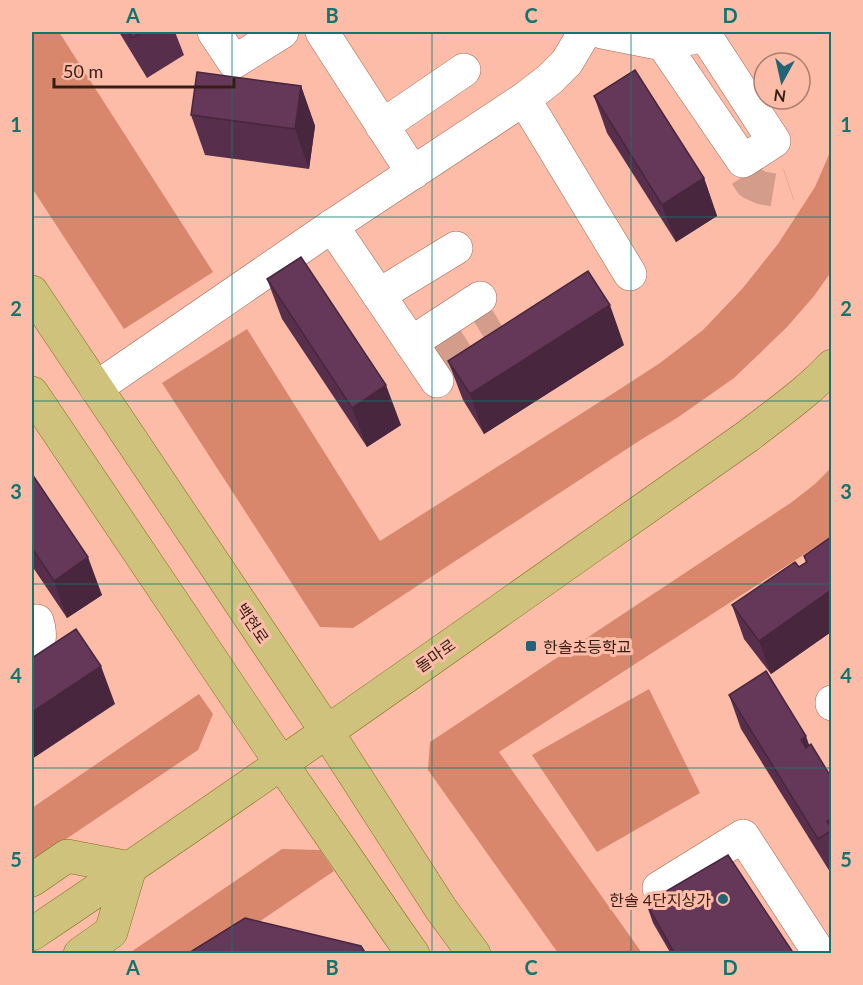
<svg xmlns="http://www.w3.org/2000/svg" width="863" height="985" font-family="Lato,'Noto Sans KR',sans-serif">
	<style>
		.green { fill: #d8876d }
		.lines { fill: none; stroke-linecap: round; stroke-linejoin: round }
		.minor-tunnel { stroke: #d49c8a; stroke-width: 33; stroke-dasharray: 33 16; stroke-linecap: butt }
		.minor-casing { stroke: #9f6653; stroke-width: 34 }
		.major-casing { stroke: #836e1f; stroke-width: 34 }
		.minor { stroke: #fff; stroke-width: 33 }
		.major { stroke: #cec27c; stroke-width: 33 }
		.wall { fill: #572f4c }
		.shaded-wall { fill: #47263e }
		.building { fill: #653758; stroke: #47263e; stroke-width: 1.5 }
		.grid { fill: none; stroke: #0f766e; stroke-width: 1.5; stroke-opacity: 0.55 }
		.poi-dot { fill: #206476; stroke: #fcbca7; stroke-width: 2 }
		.labels { text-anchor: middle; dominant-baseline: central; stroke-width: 6; stroke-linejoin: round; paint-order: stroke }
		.street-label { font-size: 16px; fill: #351e16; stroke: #fcbca7 }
		.poi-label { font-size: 16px; fill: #351e16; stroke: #fcbca7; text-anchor: start }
		.neatline { fill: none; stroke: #0f766e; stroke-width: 2 }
		.grid-label { font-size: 20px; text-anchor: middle; font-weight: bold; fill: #0f766e }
	</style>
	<rect width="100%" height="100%" fill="#fcbca7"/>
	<g class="green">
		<path d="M32 32H59L213 272 124 329 32 188Z"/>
		<path d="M831 150V272L814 296 787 327 734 378 677 418 642 439 353 628 320 627 162 383 247 329 380 541 620 389 660 363 703 330 742 289 778 244 815 187Z"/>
		<path d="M831 468V537L499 752 642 953H558L428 770 430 742 792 502 815 484Z"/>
		<path d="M649 689 700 793 597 852 532 755Z"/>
		<path d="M199 694 213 714 198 750 32 862V808Z"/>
		<path d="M282 849 320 850 334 871 213 953 128 954Z"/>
	</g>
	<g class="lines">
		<g class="minor-tunnel">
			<path d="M746 175 751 183 762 188 774 190 789 185"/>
			<path d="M439 358 499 321"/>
		</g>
		<defs>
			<g id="minor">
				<path d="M214 32 234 62 282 32"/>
				<path d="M322 32 413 173"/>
				<path d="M602 32 663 44 705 35 774 141 743 161 663 44"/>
				<path d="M524 99 630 274"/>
				<path d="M382 126 464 70"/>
				<path d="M332 226 437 381"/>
				<path d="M379 295 456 248"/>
				<path d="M411 343 480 298"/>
				<path d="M96 388 332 226 524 99 549 80 567 62 583 35V32"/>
				<path d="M32 660C39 646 42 636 37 621"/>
				<path d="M832 702V704"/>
				<path d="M659 888 743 836 820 954"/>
			</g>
			<g id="major">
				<path d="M32 292 327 732 441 909 474 954"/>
				<path d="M32 393 281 763 396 930 413 954"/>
				<path d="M32 880 67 856 130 868"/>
				<path d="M32 934C273 772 510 603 748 436 776 414 808 392 832 366"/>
				<path d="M80 954 111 932 130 868"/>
			</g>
		</defs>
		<use href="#minor" class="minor-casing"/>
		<use href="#major" class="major-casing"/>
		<use href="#minor" class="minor"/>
		<use href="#major" class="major"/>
	</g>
	<g class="wall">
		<path d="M119 32H175L184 55 147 78Z"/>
		<path d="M301 86 315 126 309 169 205 155 191 115Z"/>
		<path d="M594 96 704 178 717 216 676 242 607 133Z"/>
		<path d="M267 279 401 425 367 447 282 319Z"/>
		<path d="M624 345 484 434 463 400 448 361Z"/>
		<path d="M32 474 102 595 67 618 32 566Z"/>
		<path d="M831 537V632L771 674 744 639 732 605 806 563 804 556Z"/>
		<path d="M729 695 810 745 831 777V872H830L741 729Z"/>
		<path d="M646 903 794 954H671L653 923Z"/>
	</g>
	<g class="shaded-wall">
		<path d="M301 86 315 126 309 169 295 129Z"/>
		<path d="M704 178 717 216 676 242 662 205Z"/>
		<path d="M610 305 624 345 484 434 470 394Z"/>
		<path d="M386 385 401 425 367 447 352 408Z"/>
		<path d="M88 557 102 595 67 618 54 581Z"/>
		<path d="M831 590V632L771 674 759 641Z"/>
		<path d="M101 666 115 704 32 759V712Z"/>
		<path d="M806 736 818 770 801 740Z"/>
	</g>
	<g class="building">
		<path d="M129 32H143L132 38Z"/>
		<path d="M635 70 704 178 662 205 594 96Z"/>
		<path d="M197 72 301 86 295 129 191 115Z"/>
		<path d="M301 257 386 385 352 408 267 279Z"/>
		<path d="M588 271 610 305 470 394 448 361Z"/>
		<path d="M32 474 88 557 54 581 32 548Z"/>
		<path d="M831 537V590L759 641 732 605 795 562 799 567 807 562 804 556Z"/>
		<path d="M76 629 101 666 32 712V658Z"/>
		<path d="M766 671 806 736 801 740 806 748 811 744 831 777V819L827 821 831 828V831L818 839 729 695Z"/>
		<path d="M728 855 794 954H675L646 903Z"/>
		<path d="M245 918 361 946 366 954H187Z"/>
	</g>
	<path class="grid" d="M232 32V954M432 32V954M631 32V954M32 217H832M32 401H832M32 584H832M32 768H832"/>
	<g class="poi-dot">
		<rect x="525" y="640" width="12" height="12" rx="3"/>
		<circle cx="723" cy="899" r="6"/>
	</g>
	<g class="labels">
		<g class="street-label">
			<text transform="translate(253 623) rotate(56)">백현로</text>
			<text transform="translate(435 655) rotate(-35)">돌마로</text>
		</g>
		<g class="poi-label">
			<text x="543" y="646">한솔초등학교</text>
			<text x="711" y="899" text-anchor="end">한솔 4단지상가</text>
		</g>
	</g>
	<rect width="863" height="985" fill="none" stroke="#fcbca7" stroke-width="66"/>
	<g transform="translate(782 81) rotate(188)"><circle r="28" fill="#fcbca7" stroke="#ac7d6d" stroke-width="1.5"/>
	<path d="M0-4.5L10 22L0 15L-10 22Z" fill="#206476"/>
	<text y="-9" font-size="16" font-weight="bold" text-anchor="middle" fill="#351e16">N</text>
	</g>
	<path d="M54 78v9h180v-9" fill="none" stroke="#351e16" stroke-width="3"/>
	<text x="63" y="78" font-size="18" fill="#351e16" stroke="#fcbca7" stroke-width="4.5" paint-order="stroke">50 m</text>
	<rect x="33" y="33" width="797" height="919" class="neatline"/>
	<g class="grid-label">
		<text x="133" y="23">A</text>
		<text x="332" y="23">B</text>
		<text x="531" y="23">C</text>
		<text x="730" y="23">D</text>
		<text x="16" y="132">1</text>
		<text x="846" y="132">1</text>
		<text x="16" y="316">2</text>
		<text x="846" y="316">2</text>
		<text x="16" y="499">3</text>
		<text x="846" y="499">3</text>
		<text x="16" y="683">4</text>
		<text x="846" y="683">4</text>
		<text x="16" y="867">5</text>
		<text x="846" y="867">5</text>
		<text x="133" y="975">A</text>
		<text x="332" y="975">B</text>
		<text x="531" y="975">C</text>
		<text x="730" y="975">D</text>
	</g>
</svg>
